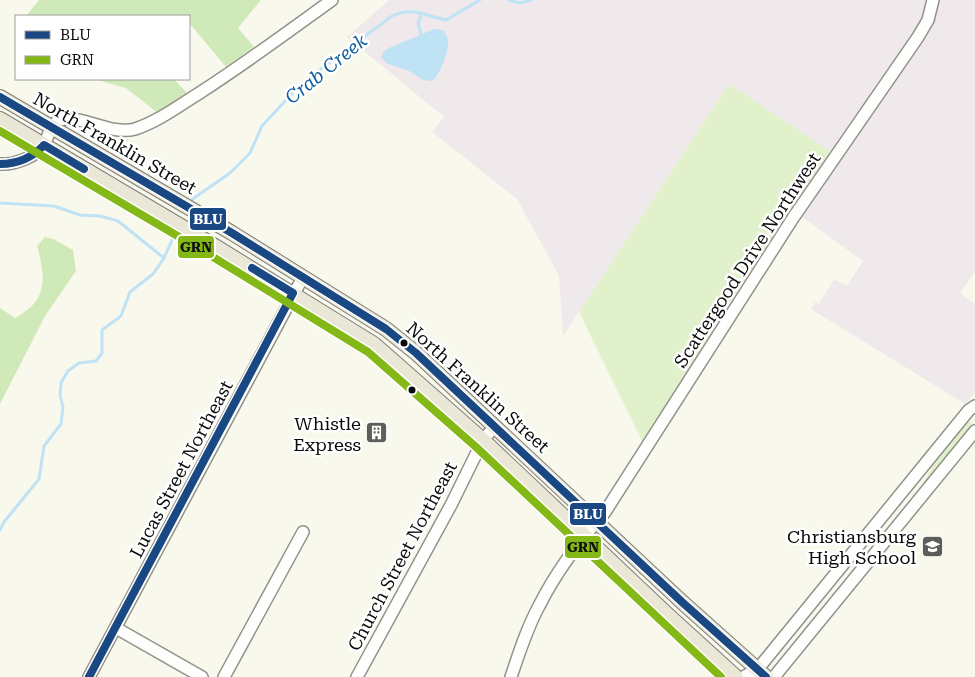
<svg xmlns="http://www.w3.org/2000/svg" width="975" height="677" font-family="'Roboto Serif',serif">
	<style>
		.industrial { fill: #f0e9eb }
		.green { fill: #e0f1cb }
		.forest { fill: #d0e9b9 }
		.water { fill: #c0e2f5 }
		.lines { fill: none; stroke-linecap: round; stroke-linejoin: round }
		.stream { stroke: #c0e2f5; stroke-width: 3 }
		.minor-casing { stroke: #92918c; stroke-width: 14 }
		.major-casing { stroke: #7f7e7a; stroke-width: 16 }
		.minor { stroke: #fefefc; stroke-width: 11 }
		.major { stroke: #ebe7d6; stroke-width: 14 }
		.bus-1-casing { stroke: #fff; stroke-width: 11 }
		.bus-2-casing { stroke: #fff; stroke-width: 11 }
		.bus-1 { stroke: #1a4882; stroke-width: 8 }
		.bus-2 { stroke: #84b817; stroke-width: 8 }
		.bus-dot { fill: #0a0a0a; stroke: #fff; stroke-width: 2 }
		.labels { text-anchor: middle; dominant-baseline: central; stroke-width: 5; stroke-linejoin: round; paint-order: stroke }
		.street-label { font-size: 18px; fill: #0a0a0a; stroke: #fff }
		.poi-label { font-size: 18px; fill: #0a0a0a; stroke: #fff; text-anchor: end }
		.water-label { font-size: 19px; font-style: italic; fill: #0e5da0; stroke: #fff }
		.line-badge { stroke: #fff; stroke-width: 2 }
		.badge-label { font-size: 14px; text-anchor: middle; font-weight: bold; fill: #fff }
		.pale-badge-label { font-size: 14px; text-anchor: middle; font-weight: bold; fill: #111 }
	</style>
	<rect width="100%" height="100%" fill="#f9f8ed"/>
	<path class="industrial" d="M389 0H975V272L960 293 975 304V393L965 404 811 309 815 302 819 304 834 279 847 286 863 261 801 216 841 159 729 84 563 336 559 276 517 199 432 132 444 117 347 37Z"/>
	<g class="green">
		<path d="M729 84 831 152C764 246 703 344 643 443L579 312Z"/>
		<path d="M968 421 973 425 924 484 923 483 939 456Z"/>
	</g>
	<g class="forest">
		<path d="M39 0H261L238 28 254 47 226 67 190 24H189V16H26Z"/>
		<path d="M94 79H174L187 93 159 114 126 88Z"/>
		<path d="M45 237 53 239 73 250 76 271 45 316 0 404V308L15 318C48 300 46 279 37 246Z"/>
	</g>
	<path class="water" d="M434 29C438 30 443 29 445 33 454 43 441 72 433 81L423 80 409 71 386 63 381 57 384 51 389 48Z"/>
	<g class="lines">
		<g class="stream">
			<path d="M509 0 519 3 532 0"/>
			<path d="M421 34 418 23 422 13"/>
			<path d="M0 203 54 206 80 215 100 216 118 221 164 258"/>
			<path d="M189 203 194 198 230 173 250 153 262 126 301 84 392 16C414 6 425 16 446 20L480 0"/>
			<path d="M0 530 4 522 39 479 44 446 61 424 63 407 60 395 61 383 68 371 79 363 96 361 102 353V330L121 316 130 292 153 274 164 258 177 229"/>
		</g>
		<defs>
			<g id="minor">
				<path d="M0 164C14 165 36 157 44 145 49 136 49 125 60 120 79 113 111 136 135 129 159 121 180 105 201 92 246 63 289 31 332 0"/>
				<path d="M116 628 202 677"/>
				<path d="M89 677 303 277"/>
				<path d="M224 677 303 532"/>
				<path d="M357 677 451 505 483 440 495 426"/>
				<path d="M511 677C519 653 527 628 539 606 556 572 580 540 605 512L793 218 918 37 928 20 933 0"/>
				<path d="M743 677 757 670 969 410 975 406"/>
				<path d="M774 677 975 431"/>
			</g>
			<g id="major">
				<path d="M0 97 232 233 386 329 416 353 682 602 766 677"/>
				<path d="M0 119 218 248 374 344 483 440 668 615 736 677"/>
			</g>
		</defs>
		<use href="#minor" class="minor-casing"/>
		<use href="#major" class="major-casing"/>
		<use href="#minor" class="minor"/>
		<use href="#major" class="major"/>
		<defs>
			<g id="bus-1">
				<path d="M0 97 232 233 386 329 416 353 682 602 766 677"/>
				<path d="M0 164C17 164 32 158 44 145L84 169"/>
				<path d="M89 677 293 293 252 268"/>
			</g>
			<path id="bus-2" d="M0 131 213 257 368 352 476 447 721 677"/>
		</defs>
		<use href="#bus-1" class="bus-1-casing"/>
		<use href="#bus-2" class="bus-2-casing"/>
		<use href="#bus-1" class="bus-1"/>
		<use href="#bus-2" class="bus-2"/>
	</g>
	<defs>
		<symbol id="building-square" viewBox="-11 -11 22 22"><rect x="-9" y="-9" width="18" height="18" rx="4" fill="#5e5d59" stroke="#fff"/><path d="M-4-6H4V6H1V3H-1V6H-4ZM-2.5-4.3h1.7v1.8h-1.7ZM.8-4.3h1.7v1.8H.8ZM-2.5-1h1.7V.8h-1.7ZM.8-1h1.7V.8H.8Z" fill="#fff"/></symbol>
		<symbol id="school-square" viewBox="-11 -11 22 22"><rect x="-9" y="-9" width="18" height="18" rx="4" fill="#5e5d59" stroke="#fff"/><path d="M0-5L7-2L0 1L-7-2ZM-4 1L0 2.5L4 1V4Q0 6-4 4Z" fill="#fff"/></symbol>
	</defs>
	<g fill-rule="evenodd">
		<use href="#building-square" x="364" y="420" width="25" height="25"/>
		<use href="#school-square" x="920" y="534" width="25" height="25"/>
	</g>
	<g class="bus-dot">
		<circle cx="404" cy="343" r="4.5"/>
		<circle cx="412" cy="390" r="4.5"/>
	</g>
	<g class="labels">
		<g class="street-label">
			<text transform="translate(115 143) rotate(30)">North Franklin Street</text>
			<text transform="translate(747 260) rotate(-57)">Scattergood Drive Northwest</text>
			<text transform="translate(478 387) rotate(42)">North Franklin Street</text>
			<text transform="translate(181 469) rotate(-62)">Lucas Street Northeast</text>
			<text transform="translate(402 556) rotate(-62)">Church Street Northeast</text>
		</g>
		<g class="poi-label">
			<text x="361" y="423">Whistle<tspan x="361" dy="21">Express</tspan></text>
			<text x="916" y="536">Christiansburg<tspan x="916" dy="21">High School</tspan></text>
		</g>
		<g class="water-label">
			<text transform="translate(326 69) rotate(-39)">Crab Creek</text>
		</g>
	</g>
	<g class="line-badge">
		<rect x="189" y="207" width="38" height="24" rx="5" fill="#1a4882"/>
		<rect x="177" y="235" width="38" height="24" rx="5" fill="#84b817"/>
		<rect x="569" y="502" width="38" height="24" rx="5" fill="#1a4882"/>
		<rect x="564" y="535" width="38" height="24" rx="5" fill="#84b817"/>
	</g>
	<g class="badge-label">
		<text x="208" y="224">BLU</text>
		<text x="588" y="519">BLU</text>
	</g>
	<g class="pale-badge-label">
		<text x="196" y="252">GRN</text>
		<text x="583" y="552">GRN</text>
	</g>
	<rect x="15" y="15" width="175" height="65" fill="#ffffff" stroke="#9d9d9d"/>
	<rect x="25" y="31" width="25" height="8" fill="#1a4882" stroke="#9d9d9d"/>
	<text x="60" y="40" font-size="15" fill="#0a0a0a">BLU</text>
	<rect x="25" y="56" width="25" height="8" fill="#84b817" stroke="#9d9d9d"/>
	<text x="60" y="65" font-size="15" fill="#0a0a0a">GRN</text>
</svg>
